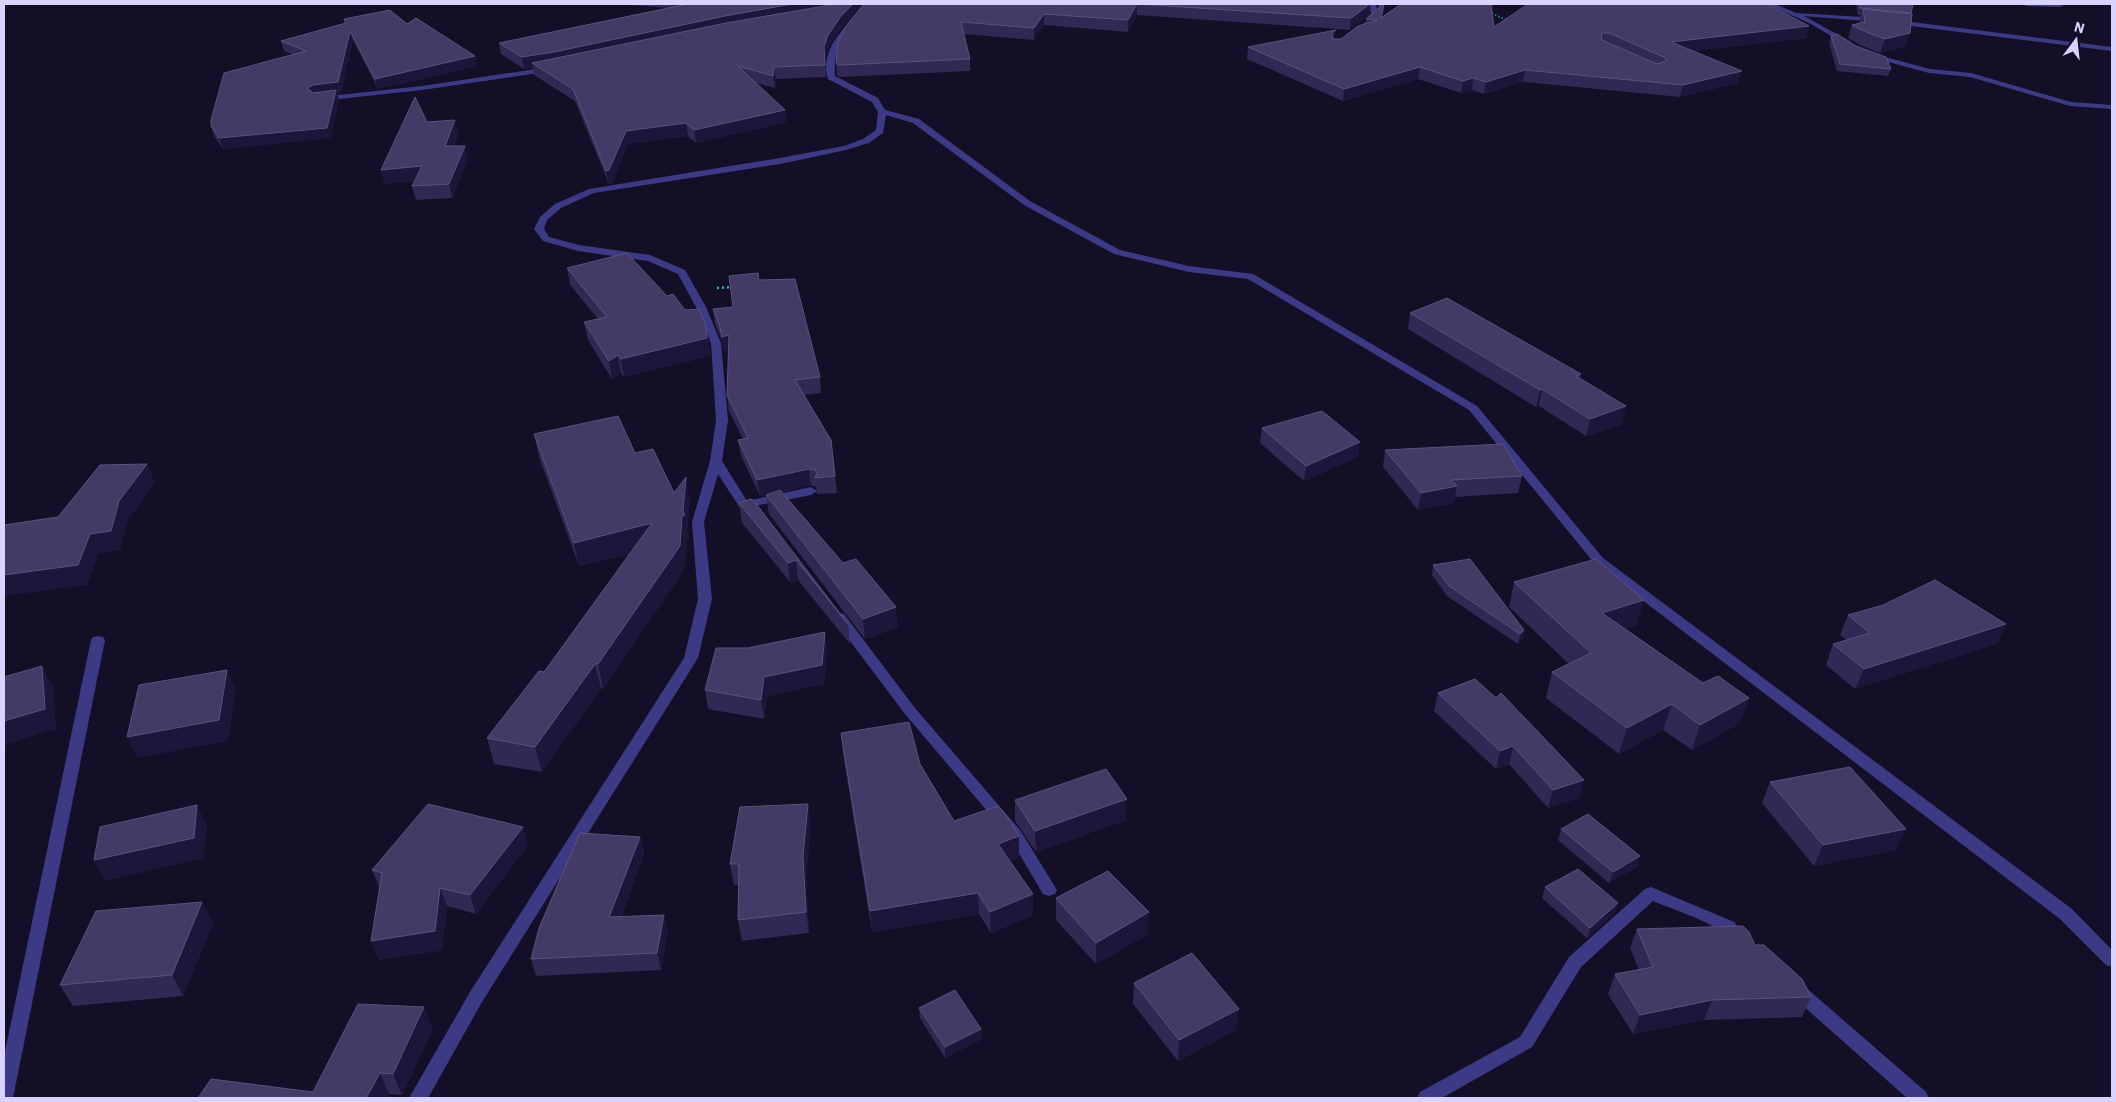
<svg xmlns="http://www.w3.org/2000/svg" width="2116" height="1102" font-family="'IBM Plex Sans',sans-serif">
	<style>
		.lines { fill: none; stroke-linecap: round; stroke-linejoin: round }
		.path-far1 { stroke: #2fb8b0; stroke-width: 2; stroke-dasharray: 1 2.5; stroke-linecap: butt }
		.path { stroke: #2fb8b0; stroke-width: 2.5; stroke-dasharray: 2 3; stroke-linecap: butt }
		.street { fill: #3d3a85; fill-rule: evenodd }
		.wall { fill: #312854 }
		.shaded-wall { fill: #1d163a }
		.building { fill: #433a66; stroke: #5a527e; fill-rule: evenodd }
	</style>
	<rect width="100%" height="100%" fill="#130f26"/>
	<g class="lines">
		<path class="path-far1" d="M1489 12 1508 21"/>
		<path class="path" d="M717 288 733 287"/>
		<g class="street">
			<path d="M866 4H872C853 29 832 40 835 76L878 98 885 110 919 119 1030 201 1120 250 1189 266 1253 274 1477 406 1603 558 2072 909 2112 950V967L2106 965 2060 919 1595 564 1469 410 1248 279 1189 272 1114 254 1024 205 913 123 886 115 883 133 869 143 846 150 780 164 594 193 561 208 547 220 544 229 549 237 579 245 650 255 685 270 706 307 721 343 728 420 722 461 747 501 811 487 817 491 811 495 754 506 761 512 755 516 740 508 718 474 704 522 712 599 698 658 482 1002 428 1098H409L470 992 684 658 698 599 692 522 710 461 716 420 711 343 696 307 678 274 648 261 578 251 543 241 534 229 540 217 555 204 589 189 780 158 844 146 863 139 876 130 878 112 872 102 828 79C818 49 848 24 866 4Z"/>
			<path d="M1370 4H1376L1378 17 1366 26 1363 24 1371 16Z"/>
			<path d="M1767 4H1775L1796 13 1879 18 2112 47V51L1879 22 1804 16 1851 42 1852 44 1848 46 1811 24Z"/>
			<path d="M2023 4H2064V5L2061 7 2026 6Z"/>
			<path d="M1870 53 1930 69 1971 73 2071 102 2112 105V109L2070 106 1970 77 1929 73 1870 57Z"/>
			<path d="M549 67 553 69 552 71 422 90 321 101 317 99 321 97 422 86Z"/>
			<path d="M839 613 844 614 915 708 1020 830 1057 890 1055 894 1049 896 1043 894 1010 838 905 714 832 617Z"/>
			<path d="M98 636 103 637 105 640 13 1098H4V1056L91 640 93 637Z"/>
			<path d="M1651 887 1734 922 1747 937 1745 942C1733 946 1731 937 1722 931 1702 919 1675 910 1653 901L1581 967 1532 1047 1442 1098H1417L1420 1092 1520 1037 1569 957 1645 889Z"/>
			<path d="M1798 984 1804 986 1926 1092 1929 1098H1907L1792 996 1789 991 1792 986Z"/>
		</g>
	</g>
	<g class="wall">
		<path d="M620 4H1370L1369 15 1350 30 1137 15 1128 32 1044 25 1034 40 964 34 970 59V71L840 77 837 75 836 63 861 7 842 27 829 46 825 57 826 77 776 79 775 88 756 83 785 110 786 122 696 143 688 136 628 144 612 183 609 184 575 101 534 75 533 68 524 69 501 54 499 43 667 8Z"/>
		<path d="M1378 4H1385L1382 17 1494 27 1809 26 1806 38 1693 51 1738 83 1680 97 1523 82 1484 94 1472 90 1461 93 1418 79 1343 101 1247 59 1248 47 1335 39H1341L1365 24 1366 19 1378 8Z"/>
		<path d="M1856 4H1913L1910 33 1905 46 1880 53 1862 46 1848 38 1852 25 1859 23 1861 15H1858Z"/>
		<path d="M344 19 407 24 475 56 477 66 378 89 353 40 341 93H337L339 100 330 138 223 149 214 136 211 126 294 55 284 51 281 41 345 23Z"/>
		<path d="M1831 36 1891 69 1888 76 1837 71 1829 43Z"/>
		<path d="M427 122 459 133 454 146 468 159 452 198 416 200 412 186 414 181 385 184 381 170Z"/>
		<path d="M567 268 667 296 685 310 706 326 709 343 710 356 624 377 621 373 612 379 588 340 584 322 598 319 570 285Z"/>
		<path d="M759 280 820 377 821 393 804 395 831 440 837 493 817 494 816 487 811 485 781 492 898 627 865 639 769 514 766 495 760 496 741 456 738 440 743 439 729 411 727 395 729 351 724 353 722 341 715 324 713 309 733 307Z"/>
		<path d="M1410 313 1581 374 1580 378 1622 424 1586 436 1539 406 1536 407 1408 329Z"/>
		<path d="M1262 428 1358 457 1304 481 1260 443Z"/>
		<path d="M534 434 635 453 674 493 690 500 687 529 689 539H687L684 570 603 689 601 688 542 772 494 764 487 738 544 672 630 554 579 566 539 457Z"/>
		<path d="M1385 450 1522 476 1518 493 1455 497 1454 503 1418 510 1383 467Z"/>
		<path d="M751 499 848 624 850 644 798 580 790 582 742 523 739 503Z"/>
		<path d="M1433 565 1524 630 1522 640 1518 644 1447 596 1432 575Z"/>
		<path d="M1514 582 1637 625 1624 629 1703 683 1749 698 1740 723 1692 750 1663 730 1619 754 1546 698 1552 672 1569 664 1509 607Z"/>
		<path d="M1848 615 2006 624 1996 644 1855 689 1826 665 1833 644 1846 640 1840 635Z"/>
		<path d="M825 632 827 651 824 684 767 696 764 719 708 709 705 690 748 648Z"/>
		<path d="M1475 679 1579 798 1548 808 1509 764 1496 769 1434 711 1438 693Z"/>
		<path d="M841 733 920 764 954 821 1019 857 1010 861 1033 915 991 933 979 914 872 932 843 754Z"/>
		<path d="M1770 782 1896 850 1814 866 1762 803Z"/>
		<path d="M1015 800 1126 820 1036 852 1015 821Z"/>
		<path d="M808 804 811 825 806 877 809 933 742 941 738 920 739 885H734L730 864Z"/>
		<path d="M1561 829 1640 856 1637 867 1609 883 1558 840Z"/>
		<path d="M640 837 644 854 621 917 668 932 661 970 536 976 531 959Z"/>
		<path d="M528 845 476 914 447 906 442 950 379 960 371 941 380 889 372 870Z"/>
		<path d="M1545 887 1615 913 1587 938 1542 898Z"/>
		<path d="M1056 898 1148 934 1096 964 1056 920Z"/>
		<path d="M202 902 213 923 183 996 73 1006 60 985Z"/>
		<path d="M1637 929 1755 945 1811 997 1802 1017 1704 1020 1633 1034 1608 994 1615 974 1639 970 1630 948Z"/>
		<path d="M1134 983 1236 1030 1178 1061 1133 1004Z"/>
		<path d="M919 1008 981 1029 982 1039 945 1058 920 1018Z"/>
		<path d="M433 1029 402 1095 389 1094 387 1098H198L313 1092Z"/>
	</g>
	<g class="shaded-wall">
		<path d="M792 4H846L532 63 533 68 524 69 522 57 725 16Z"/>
		<path d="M853 4H864L842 27 829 46 825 57 826 77 824 46 828 35 841 16Z"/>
		<path d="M1137 4V15L1128 32V20Z"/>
		<path d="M1370 4 1369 15 1350 30 1351 18Z"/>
		<path d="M1384 4H1385L1380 29 1381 18Z"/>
		<path d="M1044 14V25L1034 40V28Z"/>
		<path d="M1809 26 1806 38 1668 54 1671 42Z"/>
		<path d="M1336 30 1334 42 1331 45 1332 33Z"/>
		<path d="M350 31 353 40 341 93H337L339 100 330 138 223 149 219 138 316 95 307 88Z"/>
		<path d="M1910 33 1905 46 1880 53 1885 39Z"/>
		<path d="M475 56 477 66 378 89 375 79Z"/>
		<path d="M774 67 776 79 775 88 773 76Z"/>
		<path d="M1420 67 1418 79 1343 101 1344 89Z"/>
		<path d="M1525 70 1523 82 1484 94 1486 82Z"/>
		<path d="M1742 71 1738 83 1680 97 1683 85Z"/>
		<path d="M1473 78 1472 90 1461 93 1463 81Z"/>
		<path d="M785 110 786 122 696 143 694 130Z"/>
		<path d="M455 120 459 133 449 160 445 146Z"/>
		<path d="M686 123 688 136 628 144 612 183 609 184 606 171 626 131Z"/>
		<path d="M465 146 468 159 452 198 449 184Z"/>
		<path d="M422 166 426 180 385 184 381 170Z"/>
		<path d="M706 326 709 343 710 356 624 377 621 359Z"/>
		<path d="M729 335 731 351 724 353 722 337Z"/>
		<path d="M618 355 621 373 612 379 609 361Z"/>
		<path d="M1542 389 1539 406 1536 407 1540 390Z"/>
		<path d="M1626 406 1622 424 1586 436 1590 419Z"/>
		<path d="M1360 442 1358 457 1304 481 1306 466Z"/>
		<path d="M147 464 155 483 128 520 120 550 99 554 87 585 4 596V575L90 534 119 501Z"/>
		<path d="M809 469 811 485 760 496 757 480Z"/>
		<path d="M686 477 690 500 687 529 689 539H687L684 570 603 689 598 664 683 511Z"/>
		<path d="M1457 486 1454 503 1418 510 1421 493Z"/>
		<path d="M652 523 657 547 579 566 574 543Z"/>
		<path d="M796 560 798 580 790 582 788 563Z"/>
		<path d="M1644 600 1637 625 1595 638 1602 613Z"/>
		<path d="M896 607 898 627 865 639 863 619Z"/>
		<path d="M2006 624 1996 644 1855 689 1864 669Z"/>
		<path d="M1524 630 1522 640 1518 644 1520 634Z"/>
		<path d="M825 632 827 651 824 684 767 696 764 719 761 700 764 677Z"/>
		<path d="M595 664 601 688 542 772 535 747Z"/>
		<path d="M42 666 53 686 56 729 4 745V721Z"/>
		<path d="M227 670 236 690 228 741 137 758 127 737Z"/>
		<path d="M1749 698 1740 723 1692 750 1700 725Z"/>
		<path d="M1672 704 1663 730 1619 754 1627 728Z"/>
		<path d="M1513 746 1509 764 1496 769 1500 751Z"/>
		<path d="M1584 780 1579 798 1548 808 1553 790Z"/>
		<path d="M1127 799 1126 820 1036 852 1035 831Z"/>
		<path d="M808 804 811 825 806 877 809 933 806 912 803 856Z"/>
		<path d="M197 805 207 826 204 858 105 881 94 860Z"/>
		<path d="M523 827 528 845 476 914 470 895Z"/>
		<path d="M1906 829 1896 850 1814 866 1823 845Z"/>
		<path d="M1019 836V857L999 864 998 844Z"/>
		<path d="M640 837 644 854 614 935 609 917Z"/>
		<path d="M1640 856 1637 867 1609 883 1613 872Z"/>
		<path d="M440 888 447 906 442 950 379 960 371 941Z"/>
		<path d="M978 893 979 914 872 932 870 911Z"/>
		<path d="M1033 894V915L991 933 990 912Z"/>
		<path d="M202 902 213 923 183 996 172 975Z"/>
		<path d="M1618 903 1615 913 1587 938 1590 928Z"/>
		<path d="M1149 912 1148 934 1096 964V943Z"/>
		<path d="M664 915 668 932 661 970 657 953Z"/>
		<path d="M1712 1000 1704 1020 1633 1034 1640 1015Z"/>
		<path d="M424 1007 433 1029 402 1095 393 1074Z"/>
		<path d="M1239 1009 1236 1030 1178 1061 1179 1040Z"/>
		<path d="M981 1029 982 1039 945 1058V1047Z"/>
		<path d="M380 1073 389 1094 387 1098H366Z"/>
	</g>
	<g class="building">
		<path d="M688 4H792L725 16 554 52 522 57 499 43Z"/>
		<path d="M836 4H853L841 16 828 35 824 46 825 65 774 67 773 76 738 66 785 110 694 130 686 123 626 131 609 170 606 171 573 89 532 63 726 23Z"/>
		<path d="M864 4H1370L1351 18 1137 4 1128 20 1044 14 1034 28 961 22 970 59 839 65 836 63 838 42 846 26Z"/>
		<path d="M1380 4H1384L1381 18 1401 4H1491L1494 27 1528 4H1767L1809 26 1671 42 1742 71 1683 85 1525 70 1486 82 1473 78 1463 81 1420 67 1344 89 1248 47 1336 30 1332 33 1333 39H1341L1358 26 1378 20 1366 19 1380 7ZM1601 33H1609L1666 58V61L1657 64 1602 40Z"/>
		<path d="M1859 4H1913L1911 13 1860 8Z"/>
		<path d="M1863 9 1912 14 1910 33 1885 39 1866 32 1852 25 1865 22Z"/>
		<path d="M390 10 407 24 416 18 475 56 375 79 350 31 338 82 313 85 307 88 313 93 336 90 327 128 219 138 211 126V120L224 73 306 51 281 41 346 23 344 19Z"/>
		<path d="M1837 34 1856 46 1886 57 1891 69 1840 64 1831 36Z"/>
		<path d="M415 97 427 122 455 120 445 146H465L449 184 412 186 422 166 381 170Z"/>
		<path d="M627 253 667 296 673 294 685 310 699 309 706 326 707 338 621 359 618 355 609 361 584 322 607 317 567 268Z"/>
		<path d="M758 273 759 280 795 279 820 377 795 380 831 440 835 476 815 478 817 473 815 470 809 469 757 480 738 440 748 438 727 395 729 335 722 337 720 327 713 309 733 307 729 276Z"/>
		<path d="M1447 298 1581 374 1576 376 1626 406 1590 419 1542 389 1540 390 1410 313Z"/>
		<path d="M1322 411 1360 442 1306 466 1262 428Z"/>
		<path d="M618 416 635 453 653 449 674 493 686 477 683 511 685 515 682 516 680 546 598 664H595L535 747 487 738 539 671 544 672 652 523 574 543 534 434Z"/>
		<path d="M1503 444 1522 476 1451 480 1457 486 1421 493 1385 450Z"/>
		<path d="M147 464 119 501 111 531 90 534 78 565 4 575V525L58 517 100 465Z"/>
		<path d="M780 490 843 563 856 559 896 607 863 619 766 495Z"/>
		<path d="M751 499 754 501 848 624 796 560 788 563 739 503Z"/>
		<path d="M1470 559 1524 630 1520 634 1449 586 1433 565Z"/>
		<path d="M1596 559 1644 600 1602 613 1703 683 1718 676 1749 698 1700 725 1672 704 1627 728 1552 672 1591 653 1514 582Z"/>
		<path d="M1935 580 2006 624 1864 669 1833 644 1870 633 1848 615 1883 605Z"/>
		<path d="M825 632 822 665 764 677 761 700 705 690 716 648H748Z"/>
		<path d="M42 666 45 709 4 721V677Z"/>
		<path d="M227 670 219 720 127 737 139 685Z"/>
		<path d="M1475 679 1496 698 1501 693 1584 780 1553 790 1513 746 1500 751 1438 693Z"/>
		<path d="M909 722 920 764 954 821 998 806 1008 818 1019 836 998 844 1033 894 990 912 978 893 870 911 841 733Z"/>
		<path d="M1850 767 1906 829 1823 845 1770 782Z"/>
		<path d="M1106 769 1127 799 1035 831 1015 800Z"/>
		<path d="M428 804 523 827 470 895 440 888 435 931 371 941 382 873 372 870Z"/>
		<path d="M808 804 803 856 806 912 738 920 739 864H730L740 807Z"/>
		<path d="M197 805 194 838 94 860 100 827Z"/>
		<path d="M1588 814 1640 856 1613 872 1561 829Z"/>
		<path d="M580 833 640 837 609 917 664 915 657 953 531 959 539 928Z"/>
		<path d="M1578 869 1618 903 1590 928 1545 887Z"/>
		<path d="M1108 871 1149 912 1096 943 1056 898Z"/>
		<path d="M202 902 172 975 60 985 96 911Z"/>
		<path d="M1743 926 1749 932 1755 945H1764L1802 979 1811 997 1712 1000 1640 1015 1615 974 1653 967 1637 929Z"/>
		<path d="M1192 953 1239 1009 1179 1040 1134 983Z"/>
		<path d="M955 990 981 1029 945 1047 919 1008Z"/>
		<path d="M358 1004 424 1007 393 1074 380 1073 366 1098H198L211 1079 313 1092Z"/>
	</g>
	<rect width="2116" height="1102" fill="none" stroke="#d9d4ff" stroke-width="10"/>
	<g transform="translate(2076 40) rotate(15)" stroke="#130f26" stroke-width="4" paint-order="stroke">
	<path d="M0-4L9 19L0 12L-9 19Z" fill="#d9d4ff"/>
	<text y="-8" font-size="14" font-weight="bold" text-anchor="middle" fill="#d9d4ff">N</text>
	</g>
</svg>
